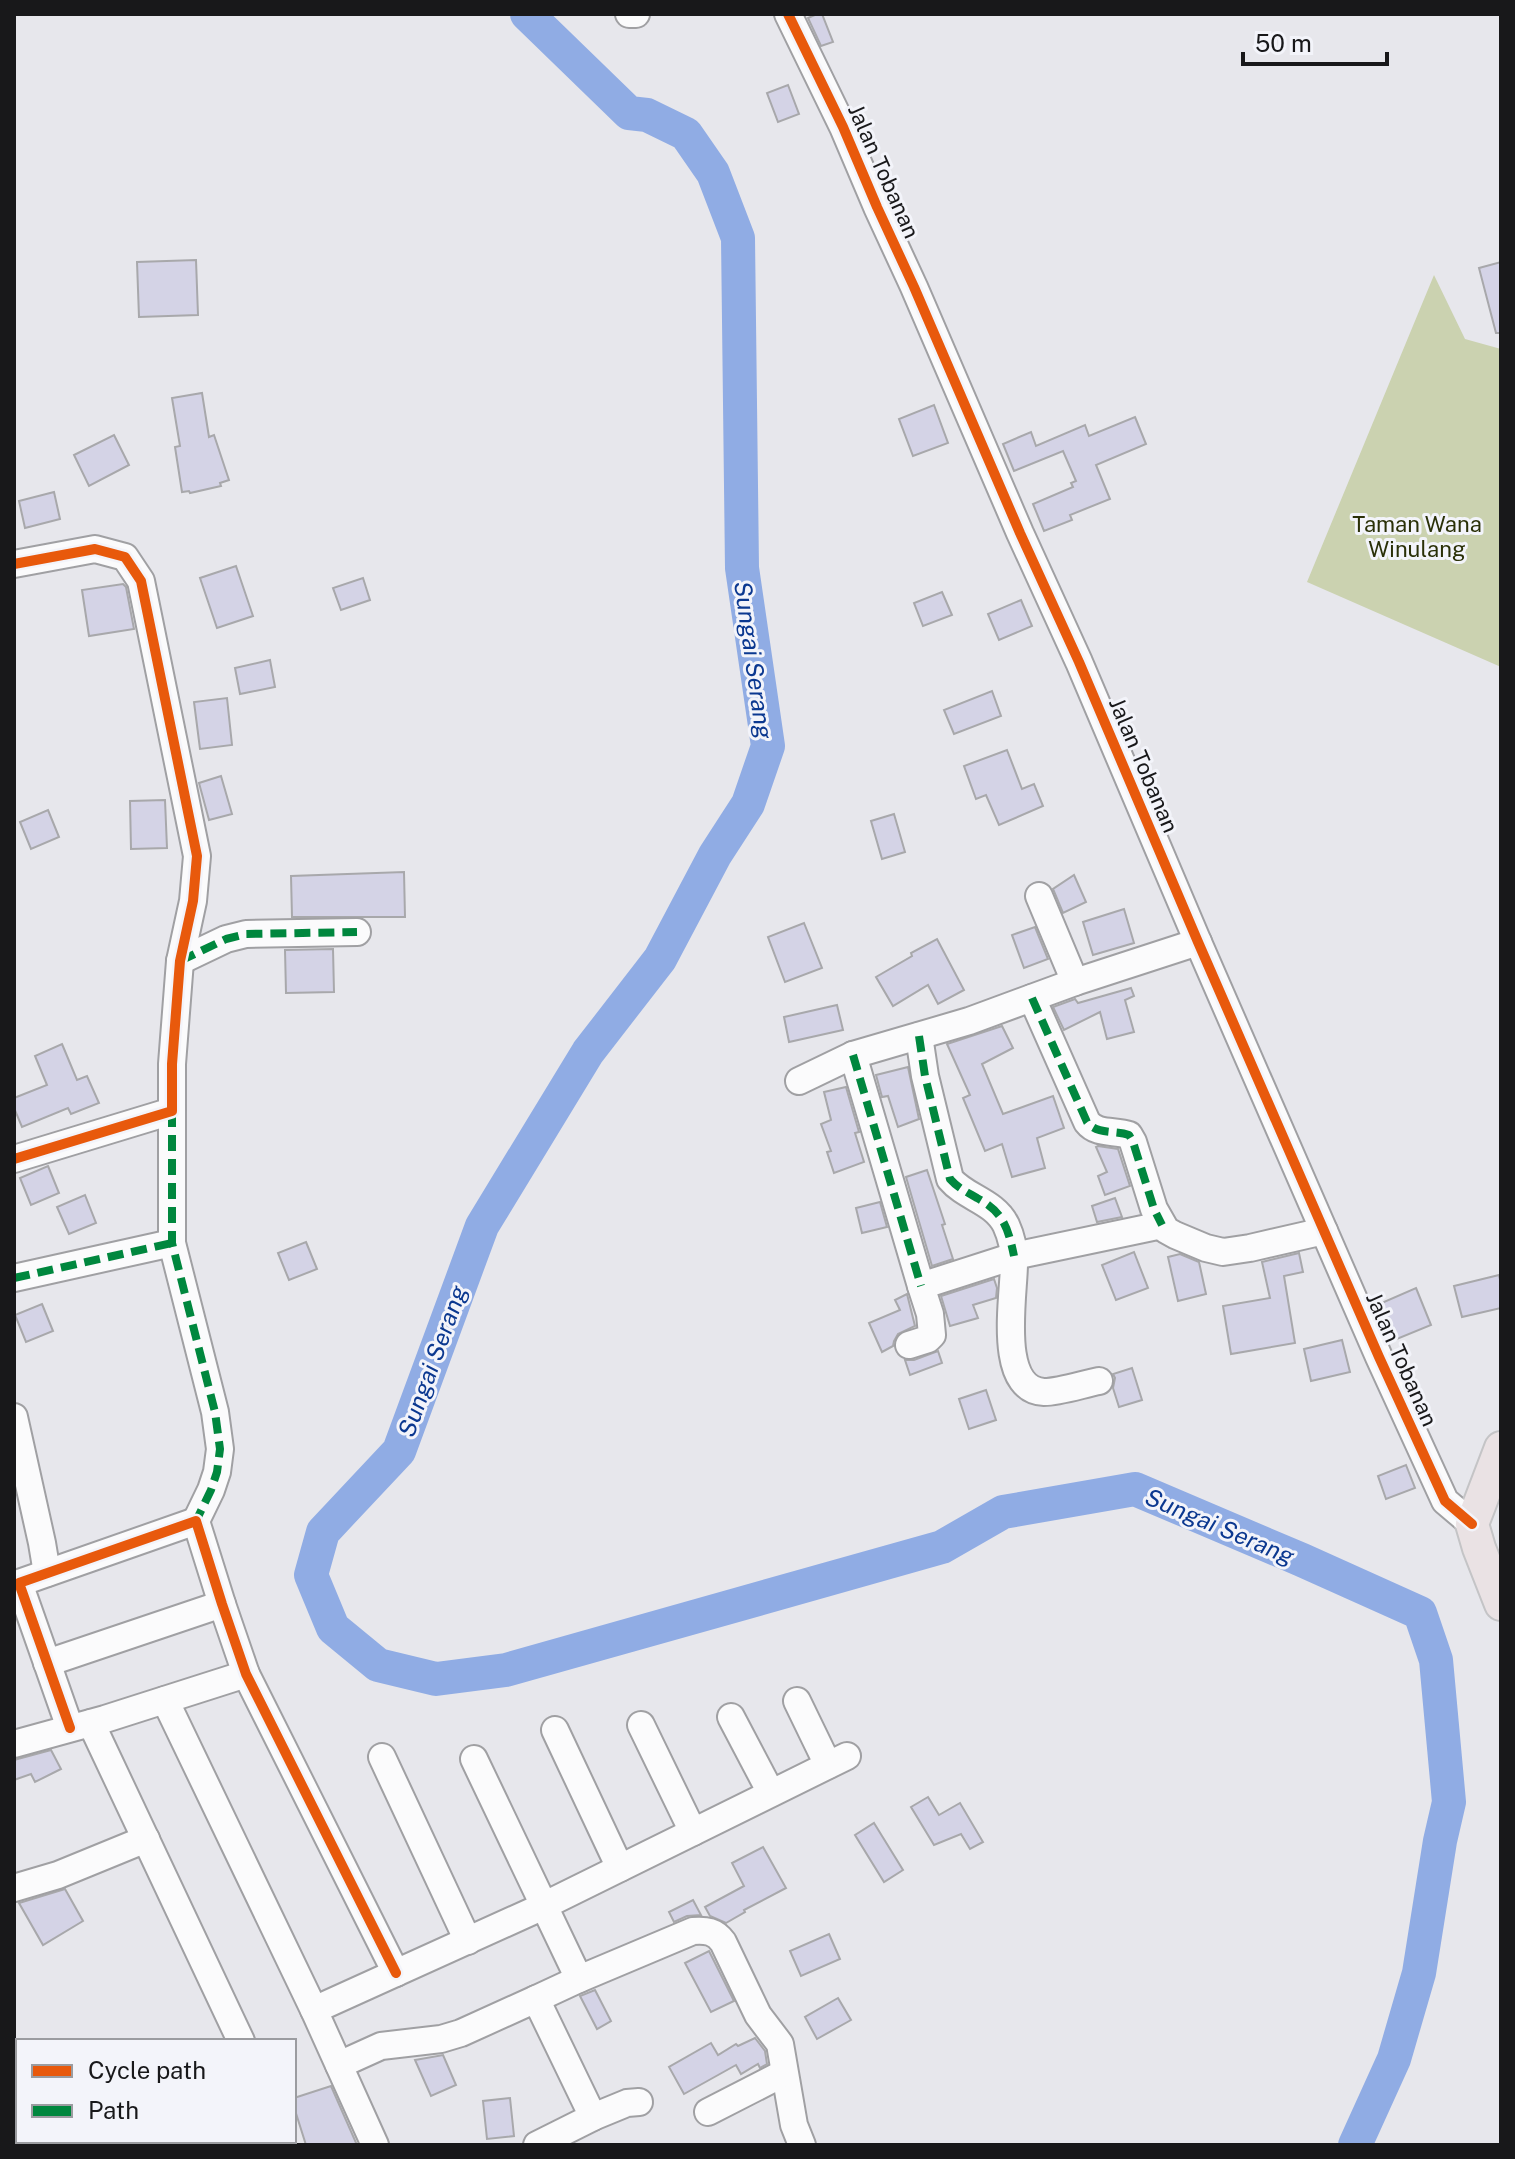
<svg xmlns="http://www.w3.org/2000/svg" width="1515" height="2159" font-family="'Public Sans',sans-serif">
	<style>
		.green { fill: #cbd2b0 }
		.lines { fill: none; stroke-linecap: round; stroke-linejoin: round }
		.river { stroke: #90ace4; stroke-width: 34 }
		.building { fill: #d4d3e6; stroke: #a8a8ab; stroke-width: 2 }
		.minor-casing { stroke: #a0a0a3; stroke-width: 30 }
		.major-casing { stroke: #c4c4c6; stroke-width: 36 }
		.minor { stroke: #fbfbfc; stroke-width: 26 }
		.major { stroke: #eae2e4; stroke-width: 32 }
		.quiet { stroke: #00873e; stroke-width: 8; stroke-dasharray: 16 8; stroke-linecap: butt }
		.cycleway-casing { stroke: #f3f4fa; stroke-width: 15 }
		.cycleway { stroke: #e8590c; stroke-width: 10 }
		.labels { text-anchor: middle; dominant-baseline: central; stroke-width: 6; stroke-linejoin: round; paint-order: stroke }
		.street-label { font-size: 22px; fill: #18181a; stroke: #f3f4fa }
		.park-label { font-size: 22px; fill: #2a3007; stroke: #f3f4fa }
		.water-label { font-size: 24px; font-style: italic; fill: #0b3890; stroke: #f3f4fa }
	</style>
	<rect width="100%" height="100%" fill="#e7e7ec"/>
	<path class="green" d="M1434 275 1465 339 1501 349V667L1307 582Z"/>
	<g class="lines">
		<path class="river" d="M527 14 629 113 647 115 686 134 713 173 738 238 742 568 768 746 748 804 715 855 660 959 588 1052 482 1226 399 1451 323 1532 311 1575 333 1628 378 1665 436 1679 506 1670 942 1547 1003 1512 1135 1489 1302 1560 1420 1613 1436 1660 1449 1802 1440 1841 1419 1973 1394 2059 1355 2145"/>
	</g>
	<g class="building">
		<path d="M817 14H822L833 42 821 46 808 18Z"/>
		<path d="M788 85 799 114 778 122 767 93Z"/>
		<path d="M196 260 198 315 139 317 137 262Z"/>
		<path d="M1501 262V333H1496L1479 268Z"/>
		<path d="M202 393 209 437 214 435 229 480 220 483 221 486 190 493 189 491 182 492 175 447 180 446 172 398Z"/>
		<path d="M934 405 948 443 913 456 899 419Z"/>
		<path d="M1135 417 1146 444 1096 465 1110 499 1070 515 1072 520 1044 531 1033 504 1073 487 1071 483 1076 481 1063 451 1014 471 1003 444 1031 432 1036 446 1085 425 1089 436Z"/>
		<path d="M114 435 129 465 89 486 74 455Z"/>
		<path d="M54 492 60 519 25 528 19 501Z"/>
		<path d="M236 566 253 616 217 628 200 578Z"/>
		<path d="M363 578 370 600 341 610 333 588Z"/>
		<path d="M123 584 126 587 134 629 89 636 82 590Z"/>
		<path d="M942 592 952 615 923 626 914 603Z"/>
		<path d="M1021 600 1032 626 999 640 988 614Z"/>
		<path d="M270 660 275 687 240 694 235 668Z"/>
		<path d="M992 691 1001 716 954 734 944 710Z"/>
		<path d="M227 698 232 745 200 749 194 702Z"/>
		<path d="M1007 750 1022 789 1034 784 1043 806 999 825 986 795 976 799 964 766Z"/>
		<path d="M221 776 232 814 209 820 199 783Z"/>
		<path d="M165 800 167 848 131 849 130 801Z"/>
		<path d="M48 810 59 837 31 849 20 822Z"/>
		<path d="M894 814 905 852 882 859 871 821Z"/>
		<path d="M404 872 405 917H292L291 876Z"/>
		<path d="M1074 875 1086 902 1063 913 1053 889Z"/>
		<path d="M1124 909 1134 943 1093 955 1083 922Z"/>
		<path d="M804 923 822 968 785 982 768 937Z"/>
		<path d="M1035 927 1048 959 1024 968 1012 935Z"/>
		<path d="M937 939 964 990 938 1004 928 985 893 1006 876 977 912 956 911 953Z"/>
		<path d="M333 949 334 992 286 993 285 950Z"/>
		<path d="M1131 988 1134 996 1125 1000 1134 1032 1107 1039 1100 1012 1064 1030 1053 1007 1075 999 1078 1003Z"/>
		<path d="M837 1005 843 1030 789 1042 784 1017Z"/>
		<path d="M1002 1026 1013 1048 982 1064 1003 1114 1053 1096 1064 1128 1037 1138 1045 1168 1012 1177 1002 1144 985 1151 963 1098 970 1095 947 1044Z"/>
		<path d="M62 1044 77 1080 87 1076 99 1103 71 1114 68 1108 22 1127 14 1108V1098L47 1085 35 1056Z"/>
		<path d="M908 1067 919 1119 898 1127 888 1096 882 1097 876 1075Z"/>
		<path d="M846 1087 859 1132 855 1133 864 1162 834 1173 827 1152 831 1151 821 1124 831 1120 824 1092Z"/>
		<path d="M1098 1146 1118 1149 1130 1186 1105 1195 1098 1176 1107 1172 1096 1147Z"/>
		<path d="M48 1166 59 1193 31 1205 20 1178Z"/>
		<path d="M927 1170 945 1224 942 1225 953 1259 932 1266 906 1177Z"/>
		<path d="M85 1195 96 1223 69 1234 57 1207Z"/>
		<path d="M1115 1198 1122 1217 1097 1222 1092 1206Z"/>
		<path d="M880 1202 887 1227 862 1233 856 1208Z"/>
		<path d="M306 1242 317 1269 289 1280 278 1253Z"/>
		<path d="M1134 1252 1148 1288 1116 1300 1102 1265Z"/>
		<path d="M1299 1253 1303 1272 1284 1276 1295 1343 1231 1354 1223 1306 1270 1298 1262 1262Z"/>
		<path d="M1180 1254 1199 1262 1206 1294 1178 1301 1168 1257Z"/>
		<path d="M1499 1275 1501 1284V1308L1462 1317 1454 1286Z"/>
		<path d="M994 1279 997 1288 996 1298 973 1305 978 1318 950 1326 941 1296Z"/>
		<path d="M1416 1288 1431 1325 1392 1341 1377 1305Z"/>
		<path d="M907 1294 915 1326 898 1334 894 1341 893 1346 882 1352 869 1323 900 1310 895 1300Z"/>
		<path d="M42 1304 53 1331 26 1342 15 1315Z"/>
		<path d="M1342 1340 1350 1372 1311 1381 1304 1349Z"/>
		<path d="M938 1351 942 1363 910 1375 905 1360H914Z"/>
		<path d="M1132 1368 1142 1400 1119 1407 1113 1388 1115 1378 1113 1374Z"/>
		<path d="M986 1390 996 1420 969 1429 959 1399Z"/>
		<path d="M1406 1465 1415 1488 1386 1499 1378 1476Z"/>
		<path d="M51 1750 61 1769 35 1782 31 1774 14 1780V1760Z"/>
		<path d="M928 1797 939 1815 960 1803 983 1842 970 1849 961 1834 934 1845 911 1807Z"/>
		<path d="M874 1823 903 1870 884 1882 855 1835Z"/>
		<path d="M763 1847 786 1888 744 1910 745 1912 726 1923 710 1916 705 1907 744 1886 732 1863Z"/>
		<path d="M65 1889 83 1921 43 1945 19 1903Z"/>
		<path d="M693 1900 701 1915 687 1916 674 1922 669 1912Z"/>
		<path d="M829 1934 840 1959 801 1976 790 1951Z"/>
		<path d="M709 1951 734 2001 711 2012 685 1963Z"/>
		<path d="M595 1990 611 2021 597 2029 580 1996Z"/>
		<path d="M838 1998 851 2020 817 2039 805 2017Z"/>
		<path d="M755 2038 765 2051 767 2064 760 2068 758 2064 741 2074 736 2065 684 2094 669 2067 711 2043 718 2055 736 2044 738 2046Z"/>
		<path d="M443 2055 456 2085 431 2096 415 2060Z"/>
		<path d="M331 2086 357 2145H306L294 2107V2098Z"/>
		<path d="M510 2098 514 2136 487 2139 483 2101Z"/>
	</g>
	<g class="lines">
		<defs>
			<g id="minor">
				<path d="M629 14H636"/>
				<path d="M788 14 843 127 877 207 914 287 1020 533 1079 662 1198 942 1379 1357 1445 1501 1472 1524"/>
				<path d="M14 564 95 549 125 557 141 581 197 856 193 901 180 961 172 1064V1111L14 1159"/>
				<path d="M1039 896 1075 982"/>
				<path d="M180 961 226 939 246 934 357 932"/>
				<path d="M1032 998 1087 1122C1097 1135 1115 1130 1129 1135L1133 1142 1154 1209 1166 1230 1175 1235 1206 1248 1223 1252 1250 1248 1324 1231"/>
				<path d="M919 1036 925 1076 950 1179C966 1198 994 1201 1006 1225 1011 1236 1014 1249 1014 1261 1015 1290 995 1390 1044 1392 1060 1392 1083 1384 1099 1381"/>
				<path d="M853 1055 921 1286"/>
				<path d="M799 1081 853 1055 969 1021 1075 982 1198 942"/>
				<path d="M172 1111V1243L215 1412 220 1449 217 1472 211 1490 196 1521"/>
				<path d="M14 1278 172 1243"/>
				<path d="M909 1345 928 1339 932 1335 930 1314 921 1286 1014 1256 1162 1225"/>
				<path d="M14 1417 42 1543 47 1573"/>
				<path d="M47 1663 222 1604"/>
				<path d="M165 1700 314 2010 375 2145"/>
				<path d="M797 1701 828 1765"/>
				<path d="M731 1717 771 1793"/>
				<path d="M91 1723 241 2041"/>
				<path d="M641 1725 693 1832"/>
				<path d="M70 1728 19 1583 196 1521 222 1604 246 1674 396 1973"/>
				<path d="M555 1730 620 1868"/>
				<path d="M14 1744 105 1719 246 1674"/>
				<path d="M382 1757 468 1941"/>
				<path d="M474 1759 579 1979 693 1931C706 1930 715 1931 723 1942L758 2015 780 2044 794 2125 802 2145"/>
				<path d="M14 1888 58 1875 146 1839"/>
				<path d="M536 1999 579 1979"/>
				<path d="M314 2010 535 1910 847 1756"/>
				<path d="M339 2065 381 2046 441 2039 461 2033 536 1999 593 2117 537 2145"/>
				<path d="M708 2112 784 2073"/>
				<path d="M593 2117 627 2103 639 2102"/>
			</g>
			<path id="major" d="M1501 1448 1472 1524 1479 1548 1501 1604"/>
		</defs>
		<use href="#minor" class="minor-casing"/>
		<use href="#major" class="major-casing"/>
		<use href="#minor" class="minor"/>
		<use href="#major" class="major"/>
		<g class="quiet">
			<path d="M180 961 226 939 246 934 357 932"/>
			<path d="M1032 998 1087 1122C1097 1135 1115 1130 1129 1135L1133 1142 1154 1209 1162 1225"/>
			<path d="M919 1036 925 1076 950 1179C958 1188 967 1192 977 1198 1003 1212 1008 1227 1014 1256"/>
			<path d="M853 1055 921 1286"/>
			<path d="M172 1111V1243L215 1412 220 1449 217 1472 211 1490 196 1521"/>
			<path d="M14 1278 172 1243"/>
		</g>
		<defs>
			<g id="cycleway">
				<path d="M788 14 843 127 877 207 914 287 1020 533 1079 662 1198 942 1379 1357 1445 1501 1472 1524"/>
				<path d="M14 564 95 549 125 557 141 581 197 856 193 901 180 961 172 1064V1111L14 1159"/>
				<path d="M70 1728 19 1583 196 1521 222 1604 246 1674 396 1973"/>
			</g>
		</defs>
		<use href="#cycleway" class="cycleway-casing"/>
		<use href="#cycleway" class="cycleway"/>
	</g>
	<g class="labels">
		<g class="street-label">
			<text transform="translate(884 171) rotate(66)">Jalan Tobanan</text>
			<text transform="translate(1144 765) rotate(67)">Jalan Tobanan</text>
			<text transform="translate(1402 1359) rotate(66)">Jalan Tobanan</text>
		</g>
		<g class="park-label">
			<text x="1417" y="524">Taman Wana<tspan x="1417" dy="25">Winulang</tspan></text>
		</g>
		<g class="water-label">
			<text transform="translate(754 660) rotate(82)">Sungai Serang</text>
			<text transform="translate(432 1361) rotate(-70)">Sungai Serang</text>
			<text transform="translate(1220 1526) rotate(23)">Sungai Serang</text>
		</g>
	</g>
	<rect width="1515" height="2159" fill="none" stroke="#18181a" stroke-width="32"/>
	<rect x="16" y="2039" width="280" height="104" fill="#f3f4fa" stroke="#9b9ca0" stroke-width="2"/>
	<rect x="32" y="2065" width="40" height="12" fill="#e8590c" stroke="#9b9ca0" stroke-width="2"/>
	<text x="88" y="2079" font-size="24" fill="#18181a">Cycle path</text>
	<rect x="32" y="2105" width="40" height="12" fill="#00873e" stroke="#9b9ca0" stroke-width="2"/>
	<text x="88" y="2119" font-size="24" fill="#18181a">Path</text>
	<path d="M1243 52v12h144v-12" fill="none" stroke="#18181a" stroke-width="4"/>
	<text x="1255" y="52" font-size="24" fill="#18181a" stroke="#f3f4fa" stroke-width="6" paint-order="stroke">50 m</text>
</svg>
